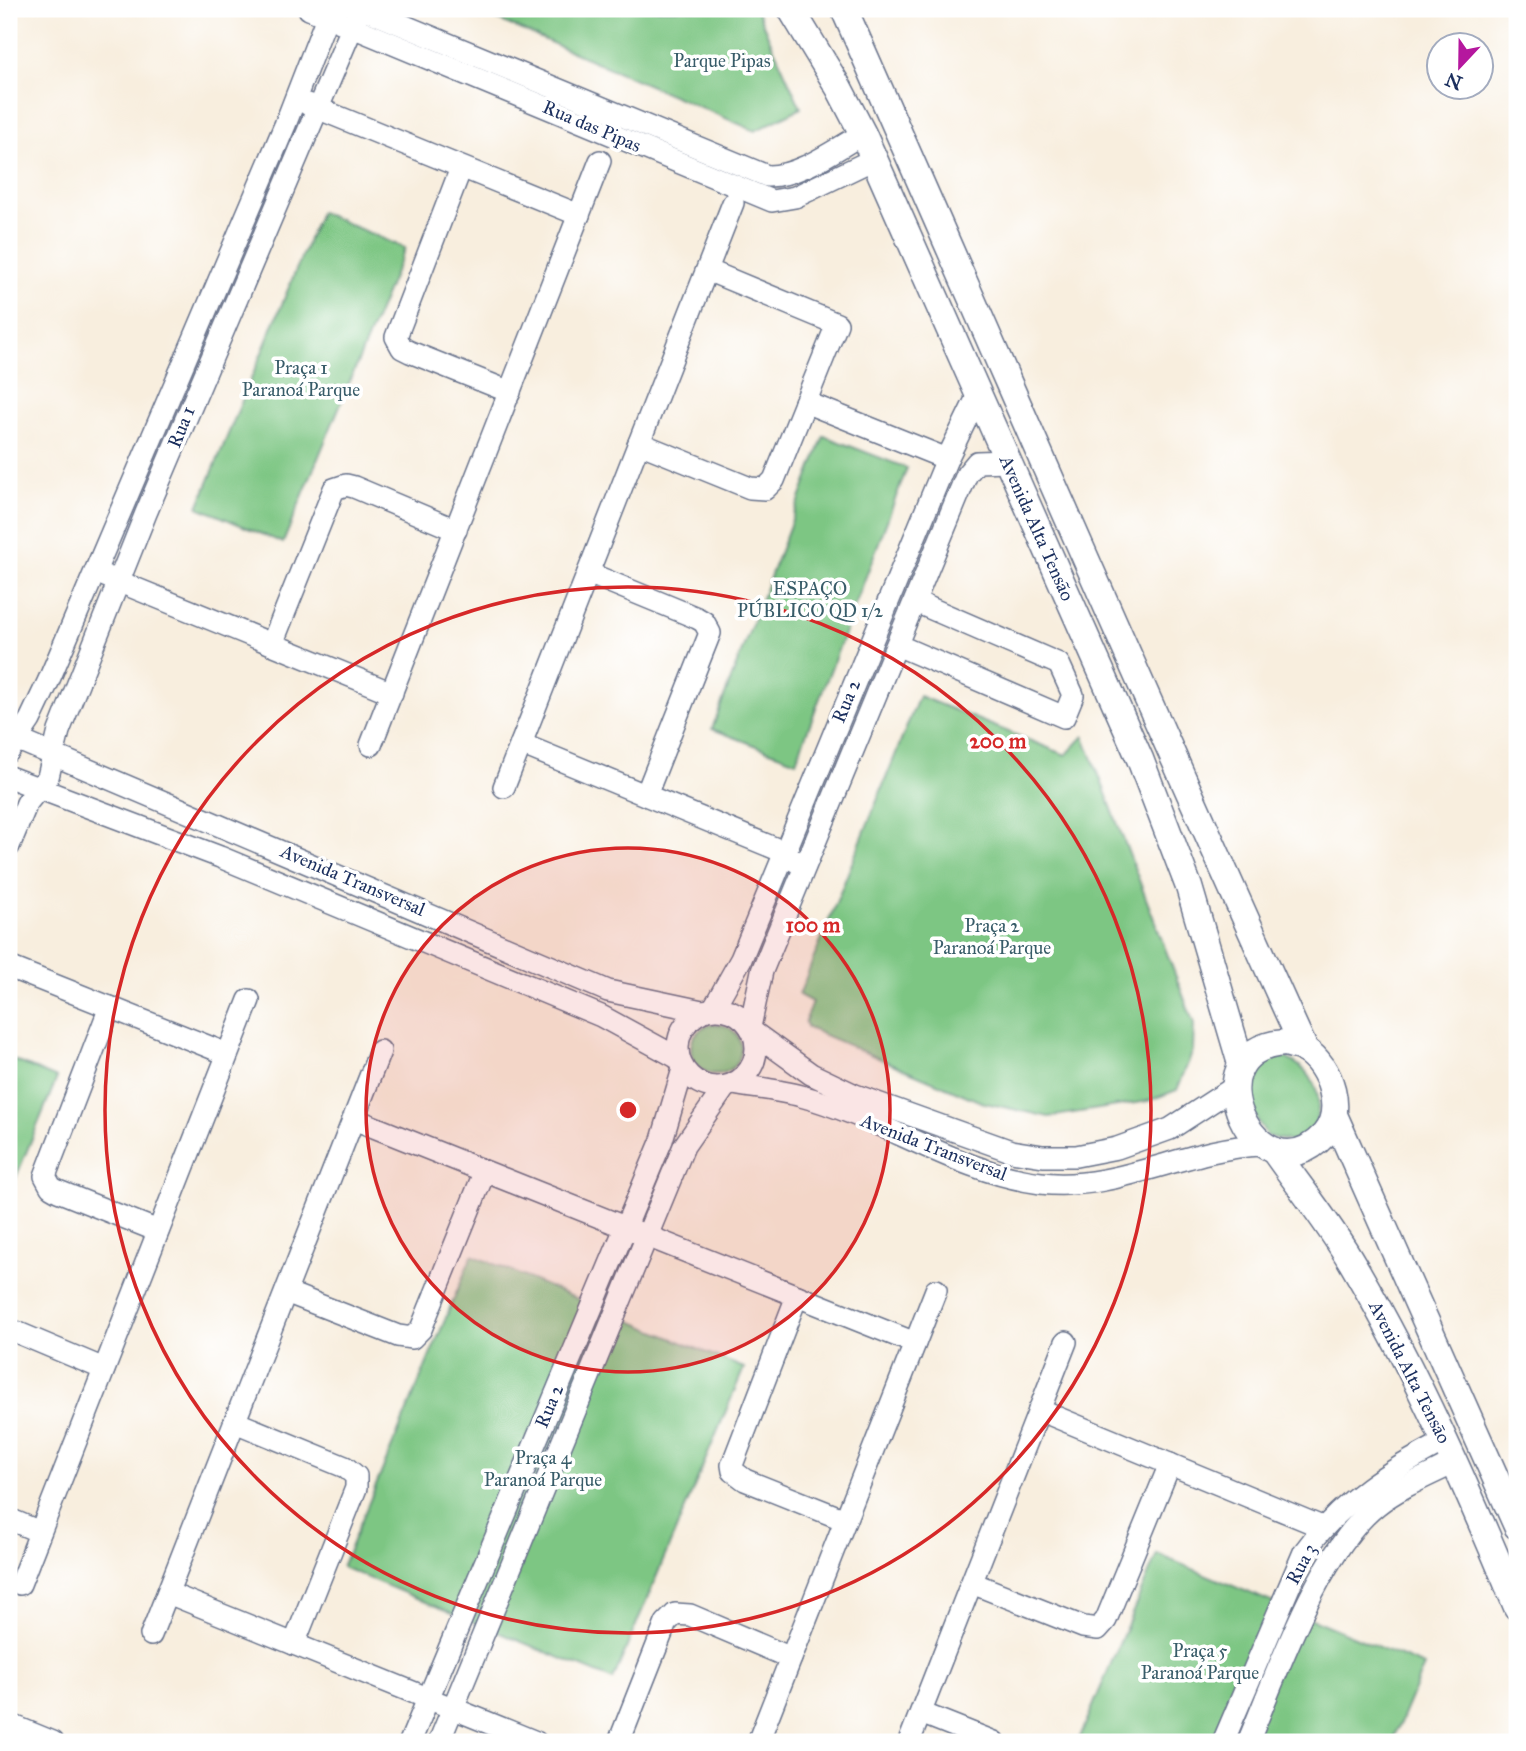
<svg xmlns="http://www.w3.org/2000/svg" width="1526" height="1751" font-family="'IM FELL Great Primer',serif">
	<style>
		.green { fill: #7dc683; stroke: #4c7a70; stroke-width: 2 }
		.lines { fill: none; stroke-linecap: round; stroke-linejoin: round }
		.minor-casing { stroke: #68728b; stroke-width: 24 }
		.tertiary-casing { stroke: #68728b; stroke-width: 29 }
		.minor { stroke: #fff; stroke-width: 21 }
		.tertiary { stroke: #fff; stroke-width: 26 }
		.ring { fill: none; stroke: #d62828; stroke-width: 3.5 }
		.labels { text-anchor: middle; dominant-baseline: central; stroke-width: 7; stroke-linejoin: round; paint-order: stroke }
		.park-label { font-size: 19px; fill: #385c69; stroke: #fff }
		.street-label { font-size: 19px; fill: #1b2f5e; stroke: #fff }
		.centre { fill: #d62828; stroke: #fff; stroke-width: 3.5 }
		.ring-label { font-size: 21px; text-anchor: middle; font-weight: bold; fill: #d62828; stroke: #fff; stroke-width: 7; stroke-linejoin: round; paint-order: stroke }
	</style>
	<rect width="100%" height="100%" fill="#fff"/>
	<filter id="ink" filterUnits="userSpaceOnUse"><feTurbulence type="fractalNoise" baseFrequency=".0143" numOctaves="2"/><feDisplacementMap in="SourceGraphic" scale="14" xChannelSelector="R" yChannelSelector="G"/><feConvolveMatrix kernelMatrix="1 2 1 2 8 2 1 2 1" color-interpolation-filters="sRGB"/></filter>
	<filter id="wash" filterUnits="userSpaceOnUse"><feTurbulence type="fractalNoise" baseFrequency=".00686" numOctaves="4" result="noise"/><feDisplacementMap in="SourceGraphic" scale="28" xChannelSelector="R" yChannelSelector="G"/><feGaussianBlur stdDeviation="1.57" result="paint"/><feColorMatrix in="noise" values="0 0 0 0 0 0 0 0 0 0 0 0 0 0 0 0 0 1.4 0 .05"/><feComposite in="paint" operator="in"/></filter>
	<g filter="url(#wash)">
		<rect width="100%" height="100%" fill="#f8eede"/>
		<g class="green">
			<path d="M473 9H756L801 108 755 131Z"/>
			<path d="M320 212 405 248 283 543 198 507Z"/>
			<path d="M824 436 907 468 796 761 712 729Z"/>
			<path d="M919 696 1066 755 1084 736 1194 1024 1193 1051 1177 1090 1148 1101 1049 1117 981 1102 808 1028 805 1022 812 1002 799 995Z"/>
			<circle cx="716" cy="1049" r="25"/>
			<path d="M1283 1057C1315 1069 1325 1097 1314 1128L1292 1142 1267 1136C1250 1110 1234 1084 1260 1058Z"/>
			<path d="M9 1058 57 1078 9 1194Z"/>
			<path d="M472 1255 744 1368 613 1680 342 1567Z"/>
			<path d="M1157 1554 1424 1666 1392 1742H1078Z"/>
		</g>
	</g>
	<g filter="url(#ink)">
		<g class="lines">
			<defs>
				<g id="minor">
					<path d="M309 9 772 201 795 197 874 159"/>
					<path d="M364 9 767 176C799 177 835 149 863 134"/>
					<path d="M307 104 579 215"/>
					<path d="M461 168 396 337 402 348 410 352 510 392"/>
					<path d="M805 402 947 459"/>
					<path d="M639 443 750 488 765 489 774 480 837 324 707 270"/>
					<path d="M588 573 697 618 704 622 710 633 646 795"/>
					<path d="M105 576 392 693"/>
					<path d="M272 644 334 489 346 485 354 487 456 530"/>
					<path d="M897 645 1064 717 1073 695 1059 664 916 602"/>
					<path d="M9 736 608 991 702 1011"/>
					<path d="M521 744 784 852 795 861"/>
					<path d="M371 745 600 161"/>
					<path d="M9 751 30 720 48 682 285 125 330 9"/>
					<path d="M9 777 220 857 601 1016 678 1058"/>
					<path d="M504 787 733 203"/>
					<path d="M9 846 27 803 48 777 59 731 146 513 360 9"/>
					<path d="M9 967 227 1054"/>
					<path d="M110 1007 45 1176 51 1187 58 1191 158 1231"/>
					<circle cx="717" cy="1048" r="39"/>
					<path d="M713 1009 741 959 947 459 979 393"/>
					<path d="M750 1027 762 971 967 474 977 462 1008 461"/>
					<path d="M753 1032 811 1074 855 1095 1011 1151 1043 1156H1076L1117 1148 1170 1129 1233 1088"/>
					<path d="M733 1084C755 1088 779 1090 801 1096 881 1117 958 1173 1041 1183 1115 1192 1187 1148 1260 1145"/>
					<path d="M354 1119 915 1343"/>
					<path d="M286 1292 398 1336 412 1338 421 1329 484 1173"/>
					<path d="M797 1296 732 1465 733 1471 745 1480 845 1520"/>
					<path d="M9 1329 104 1369"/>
					<path d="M1039 1410 1322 1527"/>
					<path d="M235 1422 345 1467 356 1476V1488L294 1644"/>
					<path d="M9 1519 40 1532"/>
					<path d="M972 1583 1083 1627 1098 1629 1106 1620 1170 1464"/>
					<path d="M20 1584 249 1000"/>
					<path d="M168 1593 536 1742"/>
					<path d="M151 1635 380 1051"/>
					<path d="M921 1713 994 1742"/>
					<path d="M9 1724 53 1742"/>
					<path d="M410 1742 662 1140 683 1069"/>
					<path d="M439 1742 684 1146 725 1087"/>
					<path d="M619 1742 666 1623 675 1614 690 1615 791 1658"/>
					<path d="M758 1742 936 1290"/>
					<path d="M909 1742 1066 1342"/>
					<path d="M1223 1742 1304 1552C1342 1500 1390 1470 1446 1441"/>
					<path d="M1248 1742C1278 1672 1318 1552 1377 1505 1400 1487 1430 1475 1456 1462"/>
				</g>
				<g id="tertiary">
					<path d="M791 9 839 88 863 134 1140 759 1189 887 1241 1064"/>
					<path d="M844 9C998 356 1147 704 1305 1050"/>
					<path d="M1285 1043C1291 1045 1300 1046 1305 1050 1331 1066 1345 1112 1324 1135 1258 1205 1184 1049 1285 1043Z"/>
					<path d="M1334 1115 1517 1526"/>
					<path d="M1275 1152C1301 1189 1331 1226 1354 1266 1418 1375 1468 1490 1517 1607"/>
				</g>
			</defs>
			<use href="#minor" class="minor-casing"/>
			<use href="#tertiary" class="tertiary-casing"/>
			<use href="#minor" class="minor"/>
			<use href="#tertiary" class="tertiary"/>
		</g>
	</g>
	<circle cx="628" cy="1110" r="262" fill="#d62828" fill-opacity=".12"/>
	<g class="ring">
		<circle cx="628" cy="1110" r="262"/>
		<circle cx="628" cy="1110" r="523"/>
	</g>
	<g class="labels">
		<g class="park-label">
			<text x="722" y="60">Parque Pipas</text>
			<text x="301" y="367">Praça 1<tspan x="301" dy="22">Paranoá Parque</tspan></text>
			<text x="810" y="588">ESPAÇO<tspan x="810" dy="22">PÚBLICO QD 1/2</tspan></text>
			<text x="992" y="925">Praça 2<tspan x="992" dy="22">Paranoá Parque</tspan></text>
			<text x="543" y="1457">Praça 4<tspan x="543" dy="22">Paranoá Parque</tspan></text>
			<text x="1200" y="1650">Praça 5<tspan x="1200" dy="22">Paranoá Parque</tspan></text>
		</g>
		<g class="street-label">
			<text transform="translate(592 126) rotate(23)">Rua das Pipas</text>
			<text transform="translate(181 427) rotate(-68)">Rua 1</text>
			<text transform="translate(1037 528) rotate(66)">Avenida Alta Tensão</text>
			<text transform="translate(846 701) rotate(-67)">Rua 2</text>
			<text transform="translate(353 880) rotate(23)">Avenida Transversal</text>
			<text transform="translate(934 1147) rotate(21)">Avenida Transversal</text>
			<text transform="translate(1410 1372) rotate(63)">Avenida Alta Tensāo</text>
			<text transform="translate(549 1406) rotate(-67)">Rua 2</text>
			<text transform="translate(1301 1564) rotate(-62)">Rua 3</text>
		</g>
	</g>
	<circle cx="628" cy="1110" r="10" class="centre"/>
	<g class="ring-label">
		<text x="998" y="748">200 m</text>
		<text x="813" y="932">100 m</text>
	</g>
	<rect width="1526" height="1751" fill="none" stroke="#fff" stroke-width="35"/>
	<g transform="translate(1460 66) rotate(202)"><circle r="33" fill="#ffffff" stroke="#a4acbf" stroke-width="2"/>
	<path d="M0-5L12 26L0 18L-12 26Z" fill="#b5179e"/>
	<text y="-10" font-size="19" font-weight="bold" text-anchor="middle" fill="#1b2f5e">N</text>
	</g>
</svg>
